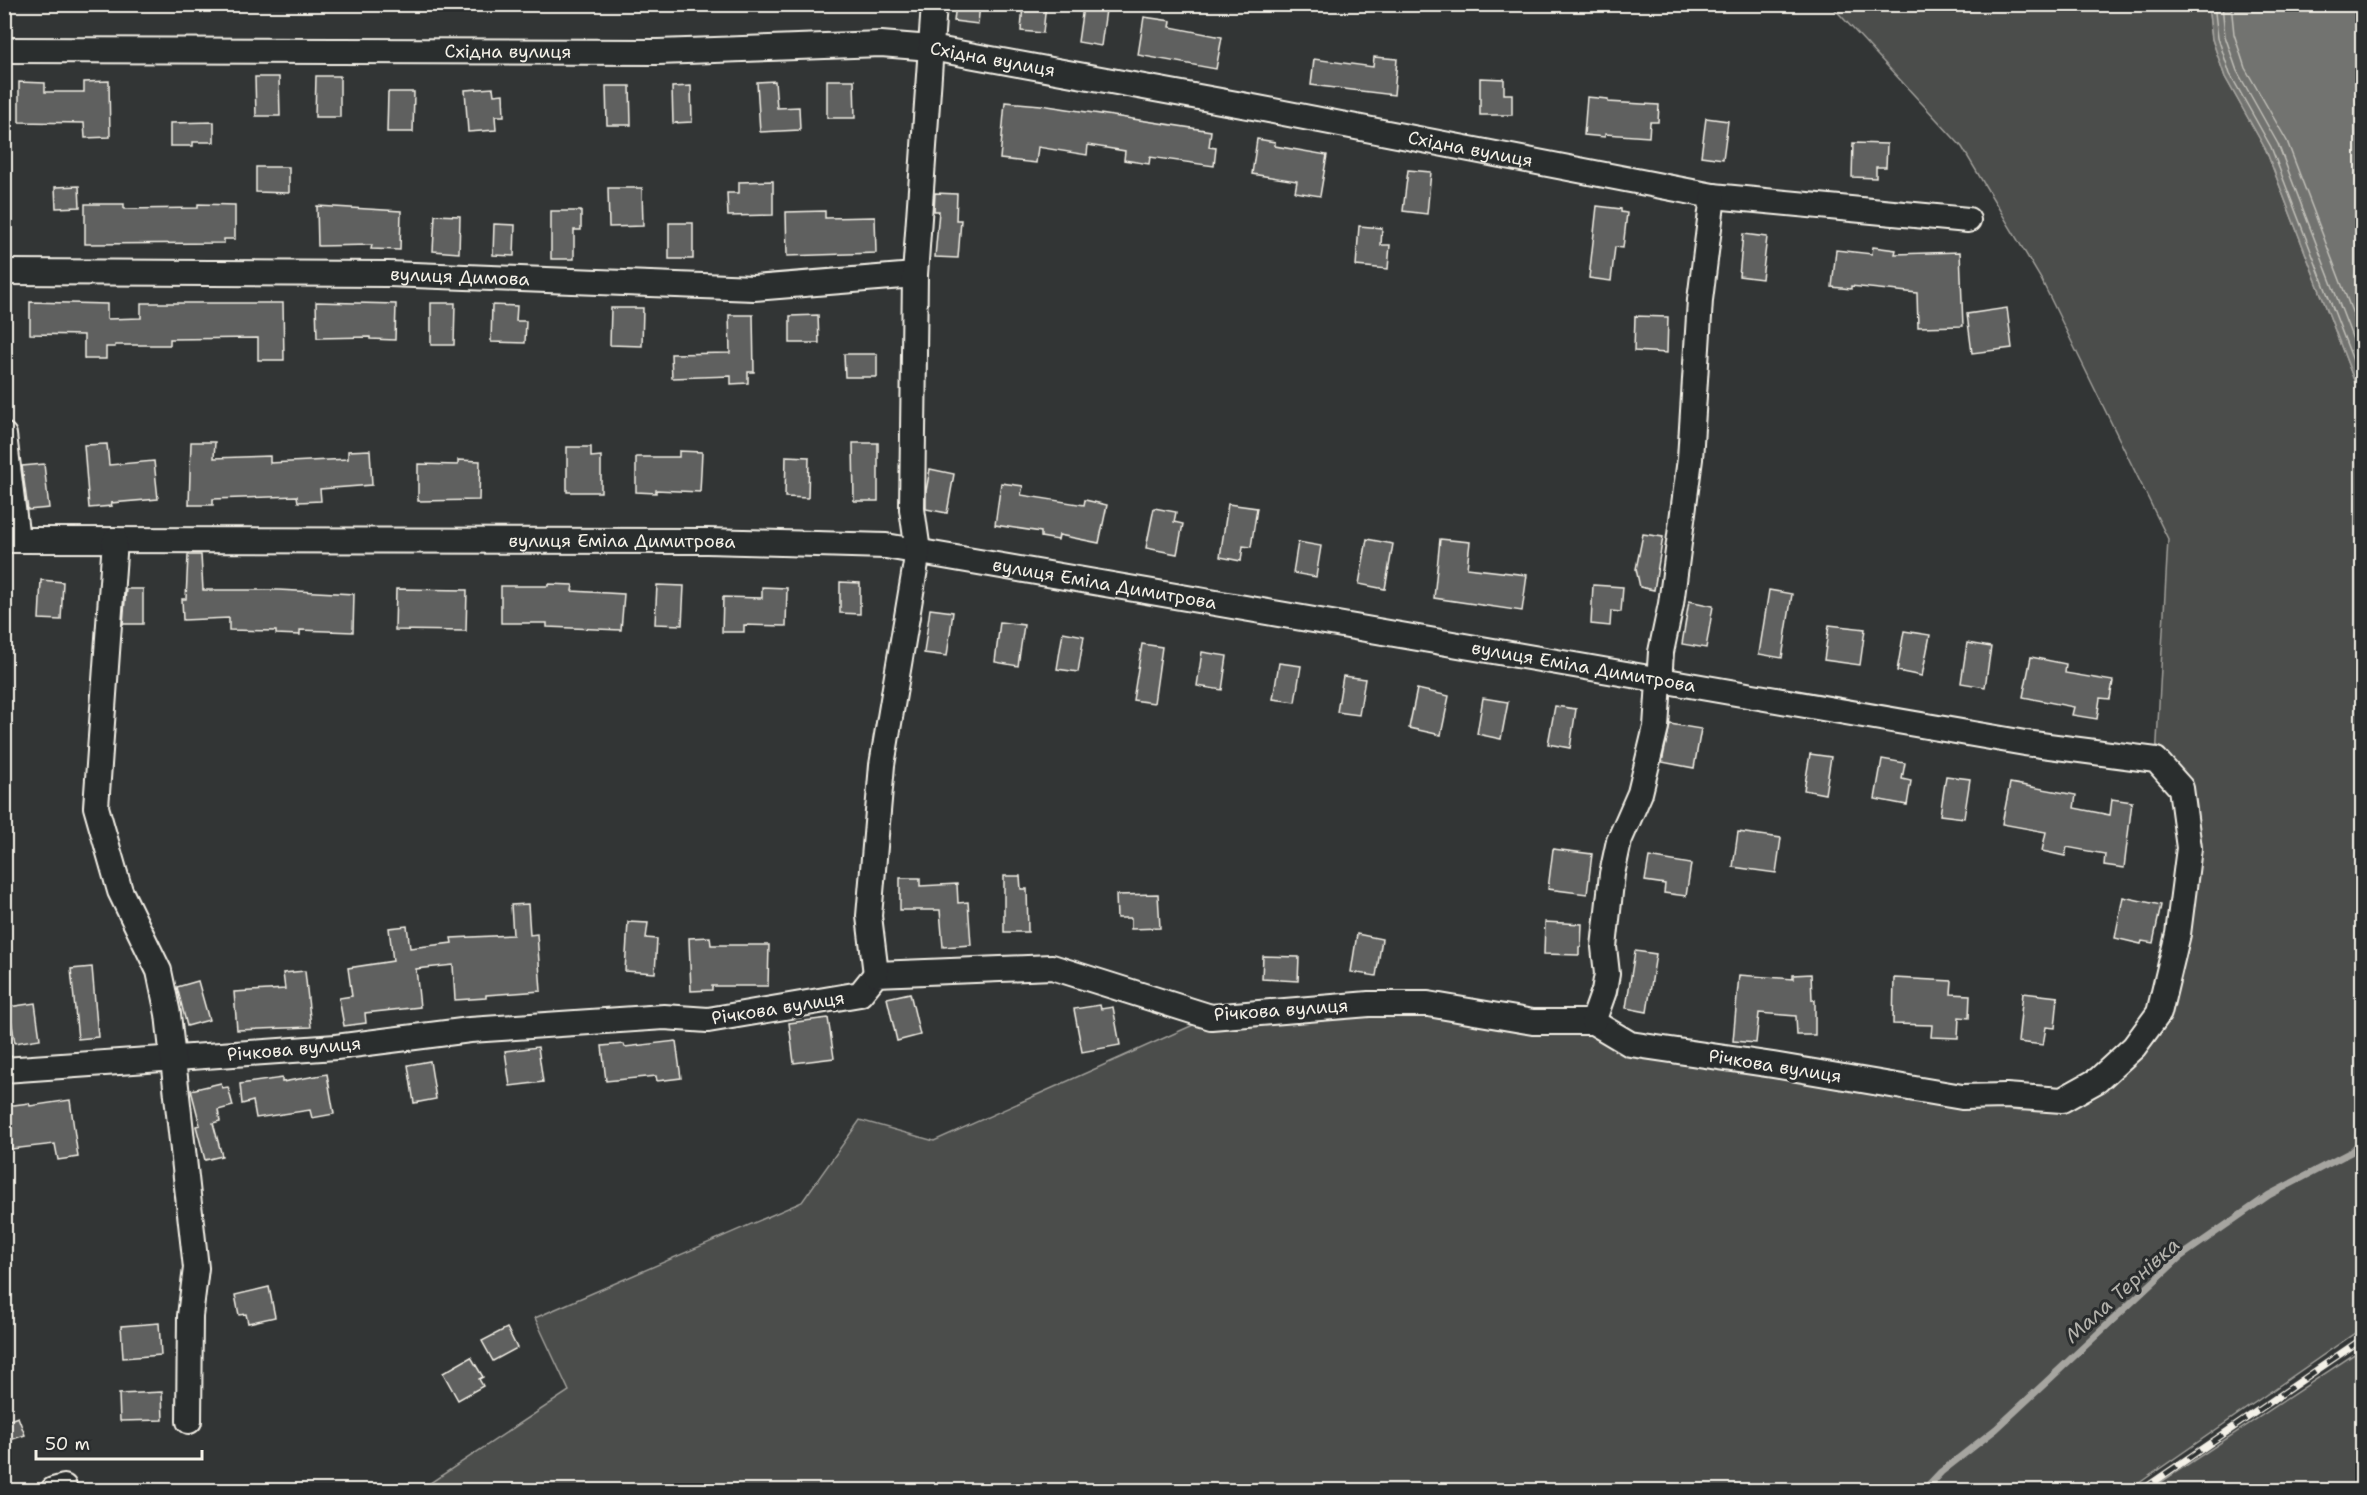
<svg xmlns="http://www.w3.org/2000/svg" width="2367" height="1495" font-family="'Shantell Sans',sans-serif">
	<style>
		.green { fill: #4b4d4c; stroke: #a09f9a; stroke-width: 1.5 }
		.water { fill: #727370; stroke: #a6a5a0; stroke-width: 1.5 }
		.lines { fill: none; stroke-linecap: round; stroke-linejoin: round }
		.shore { stroke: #c0bfb8; stroke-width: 1.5 }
		.stream { stroke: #a6a5a0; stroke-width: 7 }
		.building { fill: #5f605f; stroke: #f4f1e8; stroke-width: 1.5 }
		.minor-casing { stroke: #f4f1e8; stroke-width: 28 }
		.minor { stroke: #2a2d2e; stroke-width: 24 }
		.rail-casing { stroke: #f4f1e8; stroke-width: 7 }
		.rail { stroke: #2a2d2e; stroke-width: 4.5; stroke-dasharray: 14; stroke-linecap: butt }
		.labels { text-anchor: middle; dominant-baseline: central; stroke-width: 6; stroke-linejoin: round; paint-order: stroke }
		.street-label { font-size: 18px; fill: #f4f1e8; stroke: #2a2d2e }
		.water-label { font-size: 20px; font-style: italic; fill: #b3b2ac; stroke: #2a2d2e }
	</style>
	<rect width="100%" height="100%" fill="#323535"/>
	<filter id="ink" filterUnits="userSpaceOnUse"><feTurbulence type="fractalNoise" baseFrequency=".0167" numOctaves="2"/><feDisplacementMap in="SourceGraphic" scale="12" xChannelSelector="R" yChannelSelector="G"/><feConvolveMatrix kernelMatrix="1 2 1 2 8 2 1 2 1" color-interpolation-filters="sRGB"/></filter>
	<g filter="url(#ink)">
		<g class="green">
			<path d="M1831 5H2208L2212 39 2225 77 2266 150 2362 401V1328L2129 1490H422L424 1487 569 1391 535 1318 802 1202 860 1120 934 1141 1211 1017 1372 1009 1587 1028 1628 1049 2019 1111 2064 1106 2138 1050 2194 847V792L2170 763 2156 760 2168 539 2041 279 1962 147Z"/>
			<path d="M2362 1349V1490H2149Z"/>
		</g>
		<path class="water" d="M2208 5H2362V401L2266 150 2225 77 2212 39Z"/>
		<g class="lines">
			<g class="shore">
				<path d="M2214 4 2218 38 2230 74 2271 147 2362 384"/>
				<path d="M2222 4 2225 36 2237 71 2278 144 2362 363"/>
				<path d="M2231 4 2234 34 2245 68 2287 141 2362 338"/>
			</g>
			<path class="stream" d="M1924 1490 1941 1472 1996 1429 2180 1257 2269 1195 2351 1152 2362 1141"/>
		</g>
		<g class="building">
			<path d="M956 4H980L978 24 954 21Z"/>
			<path d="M1023 4H1046L1043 33 1021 31Z"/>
			<path d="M1083 7 1106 10 1101 46 1078 42Z"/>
			<path d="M1144 17 1171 21 1170 27 1222 37 1216 69 1138 55Z"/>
			<path d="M1374 57 1397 59 1394 95 1311 85 1314 59 1373 67Z"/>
			<path d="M316 76H340V117H315Z"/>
			<path d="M255 77H279L280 116H256Z"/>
			<path d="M1480 78 1504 79V94H1512V115H1480Z"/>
			<path d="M827 80H854L855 118H827Z"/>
			<path d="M109 81 110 137 85 138 84 123 19 122V82L45 83V92H84V82Z"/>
			<path d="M775 81 777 108 799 107 800 130 760 132 757 82Z"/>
			<path d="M606 86H630L631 125H607Z"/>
			<path d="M691 86 692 122 673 123 672 87Z"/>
			<path d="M493 88 494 95 503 94 504 116H495L496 130 468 132 465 90Z"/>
			<path d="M388 92H414L413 132H387Z"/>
			<path d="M1587 97 1608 99V102L1659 105 1658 122H1650L1649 137 1605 134V137L1584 135Z"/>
			<path d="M1005 102 1041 105 1211 131 1209 147 1216 148 1214 166 1150 157 1149 164 1124 160 1125 151 1088 145 1087 155 1038 147 1036 163 1000 159Z"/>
			<path d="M1706 118 1728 121 1723 159 1701 156Z"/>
			<path d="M214 122V142H193V146H170V123Z"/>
			<path d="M1257 139 1275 142V146L1327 155 1320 196 1295 192 1297 181 1252 174Z"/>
			<path d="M1853 143 1887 144 1886 167H1876V178L1852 177Z"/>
			<path d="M256 167H289V193L256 192Z"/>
			<path d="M1408 170 1431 172 1427 214 1403 211Z"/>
			<path d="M773 181V215L728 216 727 193H739V182Z"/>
			<path d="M79 186 80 207 56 208 55 187Z"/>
			<path d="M608 188H642L643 226 609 227Z"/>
			<path d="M935 193 957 194 956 220H961L958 258 935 257 939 211H934Z"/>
			<path d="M85 204H124V209L198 208V204L235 205V239H224V243L85 244Z"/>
			<path d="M317 206 401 211 400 250 371 249 372 245 318 246Z"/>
			<path d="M1597 206 1621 209V212L1627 213 1623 248 1615 247 1611 281 1589 278Z"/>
			<path d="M551 211H581V230H574V259H551Z"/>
			<path d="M825 211V218L875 217 876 253 787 256 786 212Z"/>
			<path d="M435 215 460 216 459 253 433 251Z"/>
			<rect x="669" y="223" width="24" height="36"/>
			<path d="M494 224 515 225 514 256 493 255Z"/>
			<path d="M1359 226 1382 228 1381 245H1390L1388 269 1356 266Z"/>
			<path d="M1743 234 1767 237 1762 279 1739 276Z"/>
			<path d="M1873 247 1896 250 1895 254 1960 252 1963 326 1918 327 1917 293 1851 286V289L1832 287 1836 250 1872 254Z"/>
			<path d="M30 302 107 304V319L141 318V303H283L284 360H258V338L170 339V345H115V347H106V359H84V335L30 334Z"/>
			<path d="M316 302 396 304 395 340 370 339V337L317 338Z"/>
			<path d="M431 303H455L454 345H431Z"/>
			<path d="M492 305 517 306 516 321H526L525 343 491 342Z"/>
			<path d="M611 308H643L642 346 610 345Z"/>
			<path d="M2007 308 2012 348 1972 353 1967 314Z"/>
			<path d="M729 315H753L754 372H748V383L731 384V376L672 378 671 354 730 353Z"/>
			<path d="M818 315 819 343H790V316Z"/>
			<path d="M1635 316 1668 317 1667 353 1634 351Z"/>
			<path d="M844 354H877V377H845Z"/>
			<path d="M191 442H215L214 458 270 456V463L348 459V451L370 450 372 485 320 489 321 501 298 502 297 496 213 499V505H189Z"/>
			<path d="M853 443H878V501H854Z"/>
			<path d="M107 444 109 465 154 461 158 499 111 503 112 506 89 508 84 445Z"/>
			<path d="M567 447H591V457L601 456V492H567Z"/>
			<path d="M679 451 702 452 700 492 656 490V493L636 492V457H679Z"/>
			<path d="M786 456 809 457 808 498 785 497Z"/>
			<path d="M458 460 480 461 479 500 418 501V464L458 465Z"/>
			<path d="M44 464 49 508 28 510 22 466Z"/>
			<path d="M930 469 954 474 947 513 926 509V491Z"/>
			<path d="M1001 483 1023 486 1021 495 1084 505 1085 500 1107 505 1099 543 1059 535 1058 540 1041 537V532L995 525Z"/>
			<path d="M1228 504 1257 508 1251 547 1243 546 1241 561 1220 557Z"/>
			<path d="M1154 508 1176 512 1174 522 1183 524 1177 554 1146 548Z"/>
			<path d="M1643 534 1663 537 1654 590 1640 587 1636 569Z"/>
			<path d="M1367 539 1393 544 1385 589 1359 584Z"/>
			<path d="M1440 539 1470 542 1467 568 1527 575 1522 611 1434 598Z"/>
			<path d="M1298 542 1321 546 1316 577 1293 573Z"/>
			<path d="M188 555H201L203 590H278L354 594 353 632 300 630V635L276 634V631L229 630V618L183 620 182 599H186Z"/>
			<path d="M41 580 63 582 61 620 39 619Z"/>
			<path d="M840 582 860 583V614L840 613Z"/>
			<path d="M548 584 573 585 572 591 624 594 621 630 547 627V623H501V586H548Z"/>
			<path d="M657 585 684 586 682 625 655 624Z"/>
			<path d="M1593 585 1623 587 1621 612 1611 611 1610 626 1591 624Z"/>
			<path d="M762 587 787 588 786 626 744 625V632H722L723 597 762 598Z"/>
			<path d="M126 589H143V624H123Z"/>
			<path d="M396 589 467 590 466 631 395 630Z"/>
			<path d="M1769 590 1792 594 1782 658 1759 654Z"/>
			<path d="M1689 601 1713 606 1706 648 1682 644Z"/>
			<path d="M930 609 953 612 947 656 924 653Z"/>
			<path d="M1000 622 1024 625 1018 666 995 662Z"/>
			<path d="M1829 625 1865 629 1860 665 1824 660Z"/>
			<path d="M1904 631 1930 635 1922 676 1897 671Z"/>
			<path d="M1063 632 1084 636 1078 672 1057 669Z"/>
			<path d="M1967 643 1991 647 1985 687 1961 683Z"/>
			<path d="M1142 644 1162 647 1154 703 1133 700Z"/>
			<path d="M1202 652 1227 656 1222 690 1197 686Z"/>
			<path d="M2031 657 2066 664 2065 673 2113 681 2110 699 2100 698 2097 719 2072 715 2074 707 2023 697Z"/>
			<path d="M1279 663 1301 666 1295 702 1273 699Z"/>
			<path d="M1343 676 1365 679 1359 715 1337 712Z"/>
			<path d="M1417 689 1449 696 1441 735 1409 728Z"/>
			<path d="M1483 698 1508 702 1501 739 1477 734Z"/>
			<path d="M1555 706 1576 709 1570 748 1548 744Z"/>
			<path d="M1670 724 1701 729 1694 768 1662 762Z"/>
			<path d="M1810 754 1831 757 1825 794 1804 790Z"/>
			<path d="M1882 759 1905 763 1902 779 1911 781 1907 805 1875 799Z"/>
			<path d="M1946 776 1970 779 1964 818 1940 815Z"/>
			<path d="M2010 783 2076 795 2074 808 2110 815 2112 799 2132 802 2124 868 2104 865 2105 854 2067 847 2065 856 2042 851 2046 832 2002 824Z"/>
			<path d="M1738 832 1781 838 1776 873 1733 867Z"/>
			<path d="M1553 849 1592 854 1587 894 1548 889Z"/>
			<path d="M1649 857 1691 864 1686 896 1664 893 1665 884 1645 881Z"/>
			<path d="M1004 876H1020L1021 889H1027L1028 932H1004Z"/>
			<path d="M900 878H920V886L957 884 958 903 968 902 971 945 943 947 940 910H900Z"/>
			<path d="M1158 894 1160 928 1131 929V918H1117L1116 895Z"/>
			<path d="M2123 897 2161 905 2153 943 2142 941 2141 944 2115 938Z"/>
			<path d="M528 904 530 935 537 934 541 991 486 995V998L455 1000 453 965 416 969 420 1007 365 1013 366 1023 344 1026 339 998 352 996 348 968 393 961 389 928 407 926 410 948 452 943 451 938 513 935 511 905Z"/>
			<path d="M628 922 648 923 646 938 657 939 655 973 625 971Z"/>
			<path d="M1545 922 1582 924 1581 947H1579V955L1544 954Z"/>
			<path d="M1357 934 1382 939 1376 976 1351 972Z"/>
			<path d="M710 937 711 945H769L768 986H712V990L691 991 689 938Z"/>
			<path d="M1635 951 1656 954 1647 1012 1626 1008Z"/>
			<path d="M1263 956 1299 957 1298 981 1262 979Z"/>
			<path d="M92 967 98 1037 78 1039 71 969Z"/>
			<path d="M305 971 311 1027 237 1030 234 992 285 989 283 973Z"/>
			<path d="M1811 974 1812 1000H1815V1035H1797L1796 1016 1759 1013 1756 1043 1733 1041 1739 975 1793 979V975Z"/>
			<path d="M1894 978 1952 981 1951 994 1970 995 1969 1018 1959 1017 1958 1038 1931 1037 1932 1025 1893 1024Z"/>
			<path d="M198 981 209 1020 187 1026 177 987Z"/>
			<path d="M910 993 920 1035 897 1041 887 998Z"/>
			<path d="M2023 993 2058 997 2055 1028 2046 1027 2043 1045 2018 1042Z"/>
			<path d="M35 1003 40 1039 15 1043 9 1007Z"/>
			<path d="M1100 1005 1101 1009 1113 1007 1120 1045 1082 1052 1074 1009Z"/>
			<path d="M828 1018 834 1058 794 1063 789 1023Z"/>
			<path d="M676 1041 681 1078 657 1081 656 1076 606 1081 602 1046 624 1044 625 1047Z"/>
			<path d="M538 1047 543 1082 510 1086 505 1051Z"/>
			<path d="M430 1061 436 1099 414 1103 408 1065Z"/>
			<path d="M327 1074 334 1114 312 1118 310 1110 256 1118 253 1101 242 1104 240 1084 282 1078V1082Z"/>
			<path d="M221 1083 222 1088 228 1087 233 1106 218 1110 220 1121 213 1123 222 1156 205 1160 196 1126 200 1125 191 1090Z"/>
			<path d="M70 1100 78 1157 58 1160 55 1144 11 1149 6 1106 29 1103 30 1106Z"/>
			<path d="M269 1287 275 1317 248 1323 246 1314 239 1315 235 1295Z"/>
			<path d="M159 1323 161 1355 123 1358 121 1326Z"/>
			<path d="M507 1328 517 1348 493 1361 482 1341Z"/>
			<path d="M471 1357 483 1377 479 1379 483 1386 458 1400 443 1373Z"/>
			<path d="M162 1392 163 1420 120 1421 119 1394Z"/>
			<path d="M18 1417 25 1435 4 1442V1422Z"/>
		</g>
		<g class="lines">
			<defs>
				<g id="minor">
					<path id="s1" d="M4 50 658 52 881 44 931 48 1253 107 1713 196 1968 220"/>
					<path id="s2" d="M4 272 388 274 754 288 915 275"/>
					<path d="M4 435 17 540"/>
					<path id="s3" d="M4 540 707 541 886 546 2025 743 2156 760 2181 788 2189 848 2178 934 2159 1013 2134 1047 2098 1080 2062 1100 2006 1096 1962 1097 1773 1065 1630 1044 1593 1022H1533L1428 1004H1369L1211 1017 1052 967 876 974 860 994 708 1020 664 1017 470 1030 336 1047 4 1070"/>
					<path d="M115 540 96 807 120 891 159 971 168 1014 196 1268 190 1316 189 1421"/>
					<path d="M876 974 869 916 882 765 918 551 912 509 915 275 934 4"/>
					<path d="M1593 1022 1604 991 1607 974 1604 947 1612 874 1619 841 1640 793 1656 727 1661 652 1671 604 1690 459 1700 300 1713 196"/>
					<path d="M53 1490 64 1487"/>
				</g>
			</defs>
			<use href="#minor" class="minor-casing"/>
			<use href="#minor" class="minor"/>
			<defs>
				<path id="rail" d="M2142 1490 2362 1339"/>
			</defs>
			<use href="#rail" class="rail-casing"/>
			<use href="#rail" class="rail"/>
		</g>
	</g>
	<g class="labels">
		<g class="street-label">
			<text stroke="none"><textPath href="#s1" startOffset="504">Східна вулиця</textPath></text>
			<text stroke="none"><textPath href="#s1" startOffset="990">Східна вулиця</textPath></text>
			<text stroke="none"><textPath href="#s1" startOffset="1476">Східна вулиця</textPath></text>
			<text stroke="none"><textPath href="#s2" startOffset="456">вулиця Димова</textPath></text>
			<text stroke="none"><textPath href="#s3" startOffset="618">вулиця Еміла Димитрова</textPath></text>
			<text stroke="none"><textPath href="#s3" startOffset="1104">вулиця Еміла Димитрова</textPath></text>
			<text stroke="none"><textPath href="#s3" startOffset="1590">вулиця Еміла Димитрова</textPath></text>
			<text transform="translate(778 1008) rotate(-9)">Річкова вулиця</text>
			<text transform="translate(1281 1010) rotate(-4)">Річкова вулиця</text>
			<text transform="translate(294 1049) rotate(-5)">Річкова вулиця</text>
			<text transform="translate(1775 1066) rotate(9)">Річкова вулиця</text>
		</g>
		<g class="water-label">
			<text transform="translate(2122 1290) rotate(-42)">Мала Тернівка</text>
		</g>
	</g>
	<rect width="2367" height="1495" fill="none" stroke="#2a2d2e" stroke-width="24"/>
	<rect x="12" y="12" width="2343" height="1471" fill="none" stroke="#f4f1e8" stroke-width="2" filter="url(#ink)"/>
	<path d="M36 1450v9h166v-9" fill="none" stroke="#f4f1e8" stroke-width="3"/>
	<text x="45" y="1450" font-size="18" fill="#f4f1e8" stroke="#2a2d2e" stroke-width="4.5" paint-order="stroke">50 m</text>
</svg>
